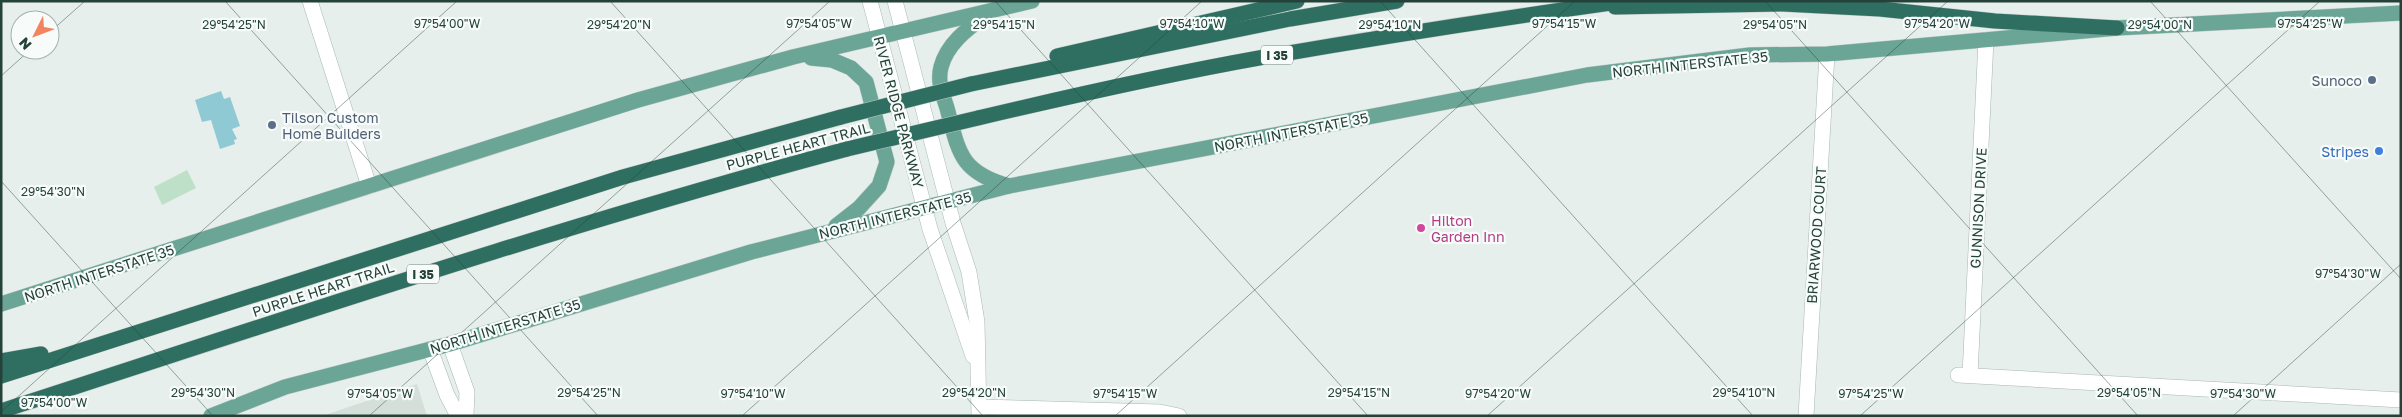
<svg xmlns="http://www.w3.org/2000/svg" width="2402" height="417" font-family="'Golos Text',sans-serif">
	<style>
		.built { fill: #d4dfda }
		.pitch { fill: #bfe0c8 }
		.water { fill: #8ec9d4 }
		.lines { fill: none; stroke-linecap: round; stroke-linejoin: round }
		.minor-casing { stroke: #a8b8b2; stroke-width: 16 }
		.major-casing { stroke: #c2cac8; stroke-width: 16 }
		.highway-casing { stroke: #c2cac8; stroke-width: 16 }
		.minor { stroke: #fff; stroke-width: 15 }
		.major { stroke: #6aa596; stroke-width: 15 }
		.highway { stroke: #2f6f62; stroke-width: 15 }
		.highway-bridge-casing { stroke: #c2cac8; stroke-width: 16; stroke-linecap: butt }
		.highway-bridge { stroke: #2f6f62; stroke-width: 15 }
		.ticks { fill: none; stroke: #24423a; stroke-width: 1; stroke-opacity: 0.45 }
		.service-dot { fill: #5c6f8a; stroke: #f7fbf9; stroke-width: 2 }
		.shop-dot { fill: #3f7fe0; stroke: #f7fbf9; stroke-width: 2 }
		.hotel-dot { fill: #d1479c; stroke: #f7fbf9; stroke-width: 2 }
		.labels { text-anchor: middle; dominant-baseline: central; stroke-width: 4.5; stroke-linejoin: round; paint-order: stroke }
		.shield { fill: #f7fbf9; stroke: #637a73; stroke-width: 1 }
		.shield-label { font-size: 12px; font-weight: bold; fill: #24423a }
		.street-label { font-size: 14px; fill: #24423a; stroke: #f7fbf9 }
		.service-label { font-size: 14px; fill: #4e5e75; stroke: #f7fbf9; text-anchor: end }
		.shop-label { font-size: 14px; fill: #366cbe; stroke: #f7fbf9; text-anchor: end }
		.hotel-label { font-size: 14px; fill: #b23c85; stroke: #f7fbf9; text-anchor: start }
		.ticks-label { font-size: 12px; text-anchor: middle; fill: #24423a; stroke: #f7fbf9; stroke-width: 4.5; stroke-linejoin: round; paint-order: stroke }
	</style>
	<rect width="100%" height="100%" fill="#e6efeb"/>
	<path class="built" d="M417 384 427 416H322Z"/>
	<path class="pitch" d="M187 170 196 188 162 205 154 187Z"/>
	<path class="water" d="M221 91 224 99 230 97 240 126 232 129 237 139 234 140 235 144 220 149 211 120 202 122 195 100Z"/>
	<g class="lines">
		<defs>
			<g id="minor">
				<path d="M310 1 369 186"/>
				<path d="M870 1 930 229 973 356"/>
				<path d="M895 1 953 223 969 272 977 322 979 416"/>
				<path d="M450 344 467 392 466 416"/>
				<path d="M430 349 447 395 458 416"/>
				<path d="M1958 375 2401 400"/>
				<path d="M1970 375 1986 40"/>
				<path d="M981 407 1160 412 1179 416"/>
				<path d="M1806 416 1827 54"/>
			</g>
			<g id="major">
				<path d="M985 16C967 29 947 44 941 67 937 82 943 95 947 108 959 153 960 172 1009 186"/>
				<path d="M811 58 832 60 851 68 866 82 887 162 879 186 859 208 836 226"/>
				<path d="M1 304 638 100 793 57 1032 1"/>
				<path d="M211 416 285 387 450 344 751 252 1009 186 1587 75 1750 55 1827 54 2117 28 2401 13"/>
			</g>
			<g id="highway">
				<path d="M1615 7 1783 4 1880 9 1995 21 2117 28"/>
				<path d="M1057 56 1297 1"/>
				<path d="M971 84 1290 19 1397 1"/>
				<path d="M978 118C1071 96 1164 75 1259 58 1380 37 1503 18 1625 1"/>
				<path d="M1 361 41 354"/>
				<path d="M1 376 623 177 841 117"/>
				<path d="M1 411C282 320 562 225 847 149"/>
			</g>
		</defs>
		<use href="#minor" class="minor-casing"/>
		<use href="#major" class="major-casing"/>
		<use href="#highway" class="highway-casing"/>
		<use href="#minor" class="minor"/>
		<use href="#major" class="major"/>
		<use href="#highway" class="highway"/>
		<defs>
			<g id="highway-bridge">
				<path d="M841 117 971 84"/>
				<path d="M847 149 978 118"/>
			</g>
		</defs>
		<use href="#highway-bridge" class="highway-bridge-casing"/>
		<use href="#highway-bridge" class="highway-bridge"/>
	</g>
	<path class="ticks" d="M225 1 598 416M610 1 983 416M995 1 1368 416M1380 1 1753 416M1765 1 2138 416M2150 1 2401 279M50 32 85 1M1 76 30 50M1 181 213 416M1 412 457 1M369 416 830 1M742 416 1202 1M1115 416 1575 1M1487 416 1948 1M1860 416 2320 1M2233 416 2401 264"/>
	<g class="service-dot">
		<circle cx="2372" cy="80" r="5"/>
		<circle cx="272" cy="125" r="5"/>
	</g>
	<circle class="shop-dot" cx="2379" cy="151" r="5"/>
	<circle class="hotel-dot" cx="1421" cy="228" r="5"/>
	<g class="labels">
		<g class="shield">
			<rect x="1261" y="45.5" width="32" height="19" rx="4"/>
			<rect x="407" y="264.5" width="32" height="19" rx="4"/>
		</g>
		<g class="shield-label">
			<text x="1277" y="55">I 35</text>
			<text x="423" y="274">I 35</text>
		</g>
		<g class="street-label">
			<text transform="translate(1690 64) rotate(-6)">NORTH INTERSTATE 35</text>
			<text transform="translate(899 112) rotate(75)">RIVER RIDGE PARKWAY</text>
			<text transform="translate(1291 132) rotate(-11)">NORTH INTERSTATE 35</text>
			<text transform="translate(798 146) rotate(-15)">PURPLE HEART TRAIL</text>
			<text transform="translate(1978 208) rotate(-87)">GUNNISON DRIVE</text>
			<text transform="translate(895 215) rotate(-14)">NORTH INTERSTATE 35</text>
			<text transform="translate(1816 235) rotate(-86)">BRIARWOOD COURT</text>
			<text transform="translate(99 273) rotate(-18)">NORTH INTERSTATE 35</text>
			<text transform="translate(323 289) rotate(-18)">PURPLE HEART TRAIL</text>
			<text transform="translate(505 326) rotate(-17)">NORTH INTERSTATE 35</text>
		</g>
		<g class="service-label">
			<text x="2362" y="80">Sunoco</text>
			<text x="282" y="117" text-anchor="start">Tilson Custom<tspan x="282" dy="16">Home Builders</tspan></text>
		</g>
		<g class="shop-label">
			<text x="2369" y="151">Stripes</text>
		</g>
		<g class="hotel-label">
			<text x="1431" y="220">Hilton<tspan x="1431" dy="16">Garden Inn</tspan></text>
		</g>
	</g>
	<g class="ticks-label">
		<text x="447" y="28">97°54'00"W</text>
		<text x="819" y="28">97°54'05"W</text>
		<text x="1564" y="28">97°54'15"W</text>
		<text x="1937" y="28">97°54'20"W</text>
		<text x="2310" y="28">97°54'25"W</text>
		<text x="1192" y="28">97°54'10"W</text>
		<text x="1004" y="29">29°54'15"N</text>
		<text x="234" y="29">29°54'25"N</text>
		<text x="619" y="29">29°54'20"N</text>
		<text x="1390" y="29">29°54'10"N</text>
		<text x="1775" y="29">29°54'05"N</text>
		<text x="2160" y="29">29°54'00"N</text>
		<text x="53" y="196">29°54'30"N</text>
		<text x="2348" y="278">97°54'30"W</text>
		<text x="203" y="397">29°54'30"N</text>
		<text x="589" y="397">29°54'25"N</text>
		<text x="974" y="397">29°54'20"N</text>
		<text x="1359" y="397">29°54'15"N</text>
		<text x="1744" y="397">29°54'10"N</text>
		<text x="2129" y="397">29°54'05"N</text>
		<text x="380" y="398">97°54'05"W</text>
		<text x="753" y="398">97°54'10"W</text>
		<text x="1125" y="398">97°54'15"W</text>
		<text x="1498" y="398">97°54'20"W</text>
		<text x="1871" y="398">97°54'25"W</text>
		<text x="2243" y="398">97°54'30"W</text>
		<text x="54" y="407">97°54'00"W</text>
	</g>
	<rect width="2402" height="417" fill="none" stroke="#24423a" stroke-width="5"/>
	<g transform="translate(35 35) rotate(228)"><circle r="24" fill="#f7fbf9" stroke="#a3b1ad"/>
	<path d="M0-4L9 19L0 12L-9 19Z" fill="#f4845f"/>
	<text y="-8" font-size="14" font-weight="bold" text-anchor="middle" fill="#24423a">N</text>
	</g>
</svg>
